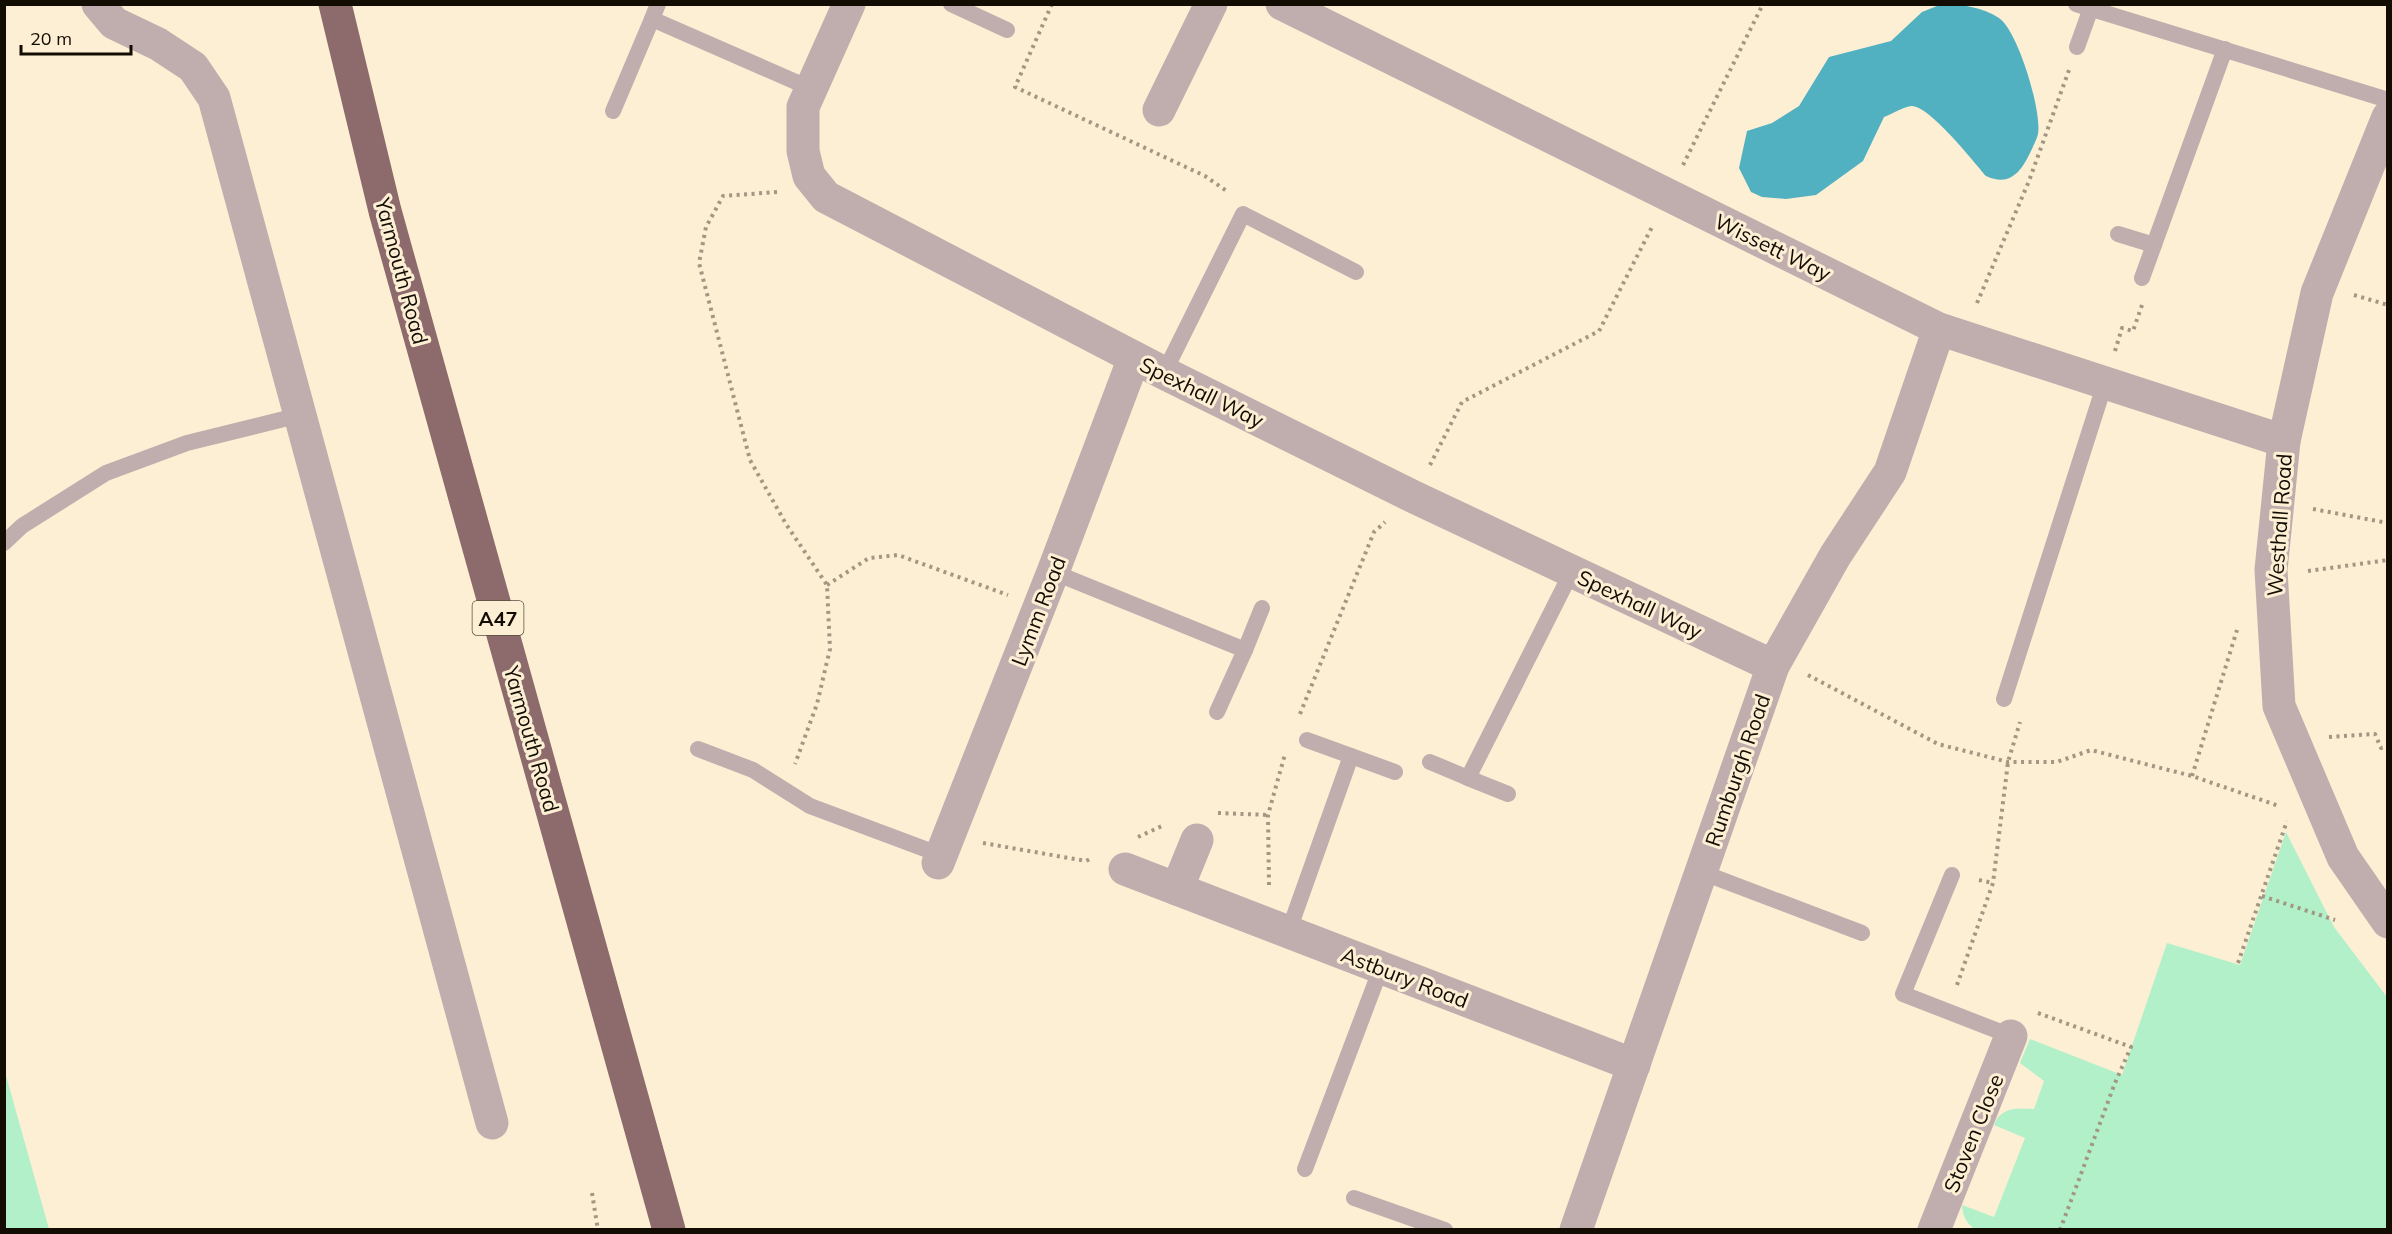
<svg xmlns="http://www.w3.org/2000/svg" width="2392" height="1234" font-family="Mulish,sans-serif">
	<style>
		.green { fill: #b1f0c9 }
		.water { fill: #52b1c0 }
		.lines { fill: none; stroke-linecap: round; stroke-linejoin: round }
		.path { stroke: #a29783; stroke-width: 4; stroke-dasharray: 3 4.5; stroke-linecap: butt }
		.service { stroke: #c0adae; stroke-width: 16 }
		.minor { stroke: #c0adae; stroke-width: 33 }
		.trunk { stroke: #8d6b6c; stroke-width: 33 }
		.labels { text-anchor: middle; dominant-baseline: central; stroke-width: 6; stroke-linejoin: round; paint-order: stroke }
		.shield { fill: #fdefd4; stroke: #585042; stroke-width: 1.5 }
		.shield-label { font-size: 20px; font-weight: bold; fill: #120c03 }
		.street-label { font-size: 21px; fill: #120c03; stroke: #fdefd4 }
	</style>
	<rect width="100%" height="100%" fill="#fdefd4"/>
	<g class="green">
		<path d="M2286 832 2334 927 2387 997V1229L1976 1230C1966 1223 1963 1217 1962 1205L1994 1217 2025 1138 1994 1125C2001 1107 2017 1108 2034 1109L2044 1081 2020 1063 2030 1039 2122 1075 2167 943 2240 965Z"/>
		<path d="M4 1072H5L49 1229H5Z"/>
	</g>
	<path class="water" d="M1942 4C1960 4 1983 7 1999 18 2018 31 2042 111 2038 134 2037 139 2033 146 2031 151 2021 172 2010 187 1986 176 1974 162 1928 104 1911 106 1903 107 1892 114 1884 117L1863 161 1816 195 1786 199 1762 197 1751 192 1739 168 1747 131 1772 123 1799 106 1829 57 1891 41 1922 12Z"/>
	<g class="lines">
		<g class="path">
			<path d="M1052 4 1015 87 1205 176 1228 192"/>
			<path d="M1683 165 1763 4"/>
			<path d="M777 192 723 196 706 227 699 263 750 460 786 524 827 585 830 649 817 704 795 764"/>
			<path d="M2354 295 2388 305"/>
			<path d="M1977 303 2029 181 2069 70"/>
			<path d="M2115 351 2122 328 2133 331 2142 305"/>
			<path d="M1430 465 1462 402 1599 331 1653 225"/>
			<path d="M2313 509 2388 523"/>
			<path d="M2308 571 2388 560"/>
			<path d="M827 585 869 558 898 555 1008 595"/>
			<path d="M1808 675 1938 744 2008 762H2057L2091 750 2192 776 2279 806"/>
			<path d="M1300 714 1374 532 1385 522"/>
			<path d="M2329 737 2375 734 2381 748 2388 746"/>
			<path d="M2192 776 2237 630"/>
			<path d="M1218 813 1268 815"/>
			<path d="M1138 837 1164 825"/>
			<path d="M983 843 1086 861 1090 859"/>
			<path d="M1979 880 1993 883"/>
			<path d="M1269 885 1268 815 1285 754"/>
			<path d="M2262 896 2335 920"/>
			<path d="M2238 963 2287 821"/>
			<path d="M1957 985 1993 883 2008 762 2020 722"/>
			<path d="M2038 1013 2131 1047 2115 1083 2060 1230"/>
			<path d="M592 1193 598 1230"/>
		</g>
		<g class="service">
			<path d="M658 4 652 19 812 89"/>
			<path d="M951 4 1007 30"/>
			<path d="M2076 4 2388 100"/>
			<path d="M2077 47 2091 8"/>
			<path d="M613 111 652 19"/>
			<path d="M2118 234 2154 245"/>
			<path d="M2142 278 2225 49"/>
			<path d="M1164 373 1243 214 1356 272"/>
			<path d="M4 543 22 526 106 473 187 443 300 415"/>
			<path d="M1053 572 1245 650 1217 712"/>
			<path d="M1245 650 1262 608"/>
			<path d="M2004 699 2105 383"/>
			<path d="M698 749 753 770 810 806 941 855"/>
			<path d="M1351 756 1395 772"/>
			<path d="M1430 762 1468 778 1572 571"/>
			<path d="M1468 778 1508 794"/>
			<path d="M1701 872 1862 933"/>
			<path d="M1952 875 1903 994 2011 1036"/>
			<path d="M1288 933 1351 756 1307 740"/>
			<path d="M1305 1169 1381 968"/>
			<path d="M1354 1198 1445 1230"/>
		</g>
		<g class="minor">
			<path d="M98 4 114 23 158 44 193 67 214 98 492 1123"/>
			<path d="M849 4 803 107V151L809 176 826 197 1164 373 1414 497 1773 666"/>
			<path d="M1282 4 1939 329 2284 441"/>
			<path d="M1159 110 1211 4"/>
			<path d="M2388 117 2317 293 2284 441 2271 570 2279 706 2343 857 2388 922"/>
			<path d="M938 863 1053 572 1134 358"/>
			<path d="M1125 869 1634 1065"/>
			<path d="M1177 889 1197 840"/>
			<path d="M1576 1230 1773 666 1835 556 1890 472 1939 329"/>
			<path d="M1934 1230 2011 1036"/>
		</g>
		<path class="trunk" d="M335 4 385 211 669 1230"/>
	</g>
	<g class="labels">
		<rect class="shield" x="472.5" y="601" width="51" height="34" rx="4.5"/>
		<g class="shield-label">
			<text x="498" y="618">A47</text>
		</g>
		<g class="street-label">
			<text transform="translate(1773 247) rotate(26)">Wissett Way</text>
			<text transform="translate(402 271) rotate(75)">Yarmouth Road</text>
			<text transform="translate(1202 392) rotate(26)">Spexhall Way</text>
			<text transform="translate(2279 525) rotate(-86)">Westhall Road</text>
			<text transform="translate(1640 604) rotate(25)">Spexhall Way</text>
			<text transform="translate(1038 611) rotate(-69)">Lymm Road</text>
			<text transform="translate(532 739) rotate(74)">Yarmouth Road</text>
			<text transform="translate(1737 770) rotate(-71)">Rumburgh Road</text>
			<text transform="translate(1405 977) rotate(21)">Astbury Road</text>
			<text transform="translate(1973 1133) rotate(-68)">Stoven Close</text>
		</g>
	</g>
	<rect width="2392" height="1234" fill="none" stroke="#120c03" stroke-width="12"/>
	<path d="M21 45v9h110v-9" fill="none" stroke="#120c03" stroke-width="3"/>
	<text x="30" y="45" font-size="18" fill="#120c03" stroke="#fdefd4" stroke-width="4.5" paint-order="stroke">20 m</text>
</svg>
